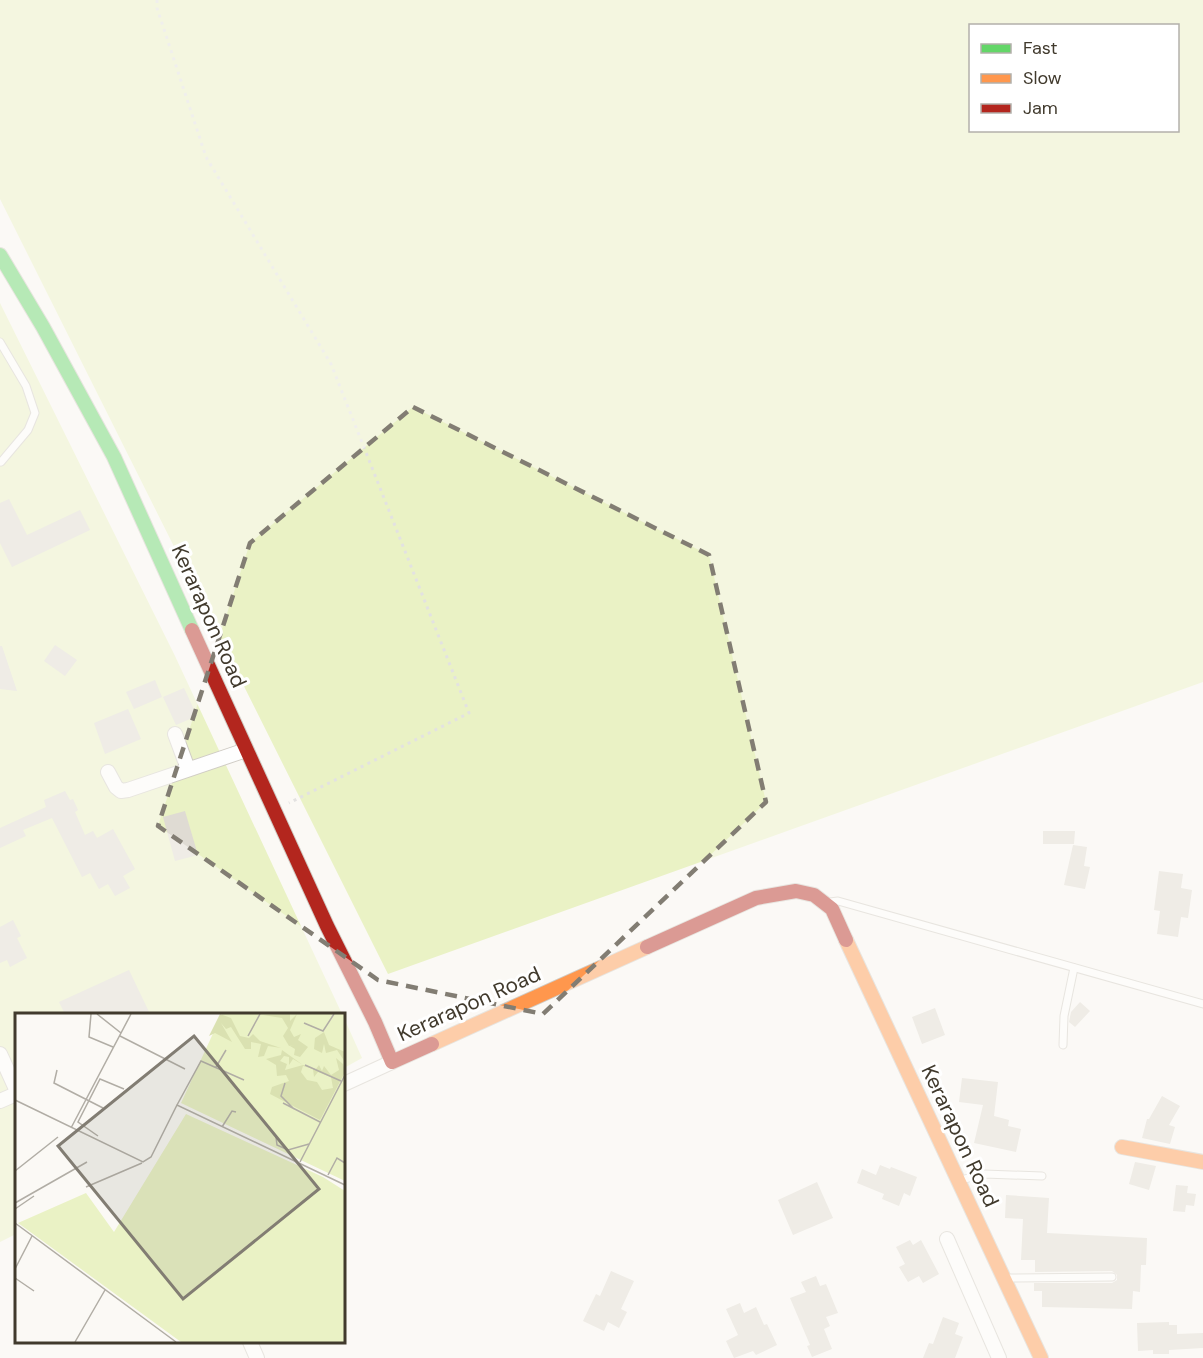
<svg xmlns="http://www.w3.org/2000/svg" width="1203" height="1358" font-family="'DM Sans',sans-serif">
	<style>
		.green { fill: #eaf2c5; fill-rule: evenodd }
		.building { fill: #dfdbd3 }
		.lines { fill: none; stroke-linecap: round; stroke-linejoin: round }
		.lane-casing { stroke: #d0ccc5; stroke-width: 9 }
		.street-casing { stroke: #d0ccc5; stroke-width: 16 }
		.fast-casing { stroke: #d0ccc5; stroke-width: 16 }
		.slow-casing { stroke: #d0ccc5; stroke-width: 16 }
		.jam-casing { stroke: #d0ccc5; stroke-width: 16 }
		.path { stroke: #e3e2e1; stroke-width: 3; stroke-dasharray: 3 4.5; stroke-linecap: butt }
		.lane { stroke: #fefefe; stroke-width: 7 }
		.street { stroke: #fefefe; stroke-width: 14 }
		.fast { stroke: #63d668; stroke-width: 14 }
		.slow { stroke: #ff974d; stroke-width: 14 }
		.jam { stroke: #b3261e; stroke-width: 14 }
		.marked { fill: none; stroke: #827d73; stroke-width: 4.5; stroke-dasharray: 12 8; stroke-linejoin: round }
		.labels { text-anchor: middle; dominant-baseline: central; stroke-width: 6; stroke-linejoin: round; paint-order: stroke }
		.street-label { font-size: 21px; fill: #413a2d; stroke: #fff }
		.inset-road { fill: none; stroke: #b1ada5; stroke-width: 1.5 }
		.view { fill: #827d73; fill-opacity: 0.15; stroke: #827d73; stroke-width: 3 }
		.inset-edge { fill: none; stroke: #413a2d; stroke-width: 3 }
	</style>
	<rect width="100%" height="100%" fill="#fbf9f5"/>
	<g class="green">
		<path d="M0 0H1203V682L388 974 0 199ZM970 26H1178V130H970Z"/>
		<path d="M0 303 175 656 342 1014H16V1234L0 1242Z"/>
		<path d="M344 1018 362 1058 344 1068Z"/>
	</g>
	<g class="building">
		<path d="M9 499 27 535 80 510 90 530 12 567 0 543V503Z"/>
		<path d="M55 645 77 660 65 676 44 661Z"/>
		<path d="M0 646H2L17 691 0 689Z"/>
		<path d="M155 680 162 697 134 709 126 692Z"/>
		<path d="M184 688 197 716 176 725 163 697Z"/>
		<path d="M128 709 141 739 105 754 94 723Z"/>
		<path d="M65 791 70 800 73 799 78 810 75 812 85 835 93 831 97 838 113 829 135 869 123 876 130 888 115 896 108 884 99 889 90 873 82 877 52 818 23 830 26 836 0 848V828L46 807 44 800Z"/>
		<path d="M185 811 198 855 175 861 163 817Z"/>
		<path d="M1043 831H1075L1074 844H1043Z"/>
		<path d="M1073 845 1087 847 1084 866 1090 867 1085 889 1064 885Z"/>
		<path d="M1159 871 1183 874 1181 888 1192 890 1188 918 1181 917 1178 937 1157 934 1160 911 1154 910Z"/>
		<path d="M13 920 21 936 17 938 27 958 10 967 7 960 0 963V927Z"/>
		<path d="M129 970 150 1014H65L59 1002Z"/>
		<path d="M1080 1002 1090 1011 1075 1027 1069 1022 1071 1012Z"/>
		<path d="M935 1008 945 1035 922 1044 912 1017Z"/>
		<path d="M962 1078 998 1082 994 1116 1009 1120 1008 1126 1021 1129 1016 1152 974 1143 983 1105 959 1102Z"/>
		<path d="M1162 1096 1180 1106 1169 1125 1175 1127 1170 1144 1142 1138 1147 1119H1149Z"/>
		<path d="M1135 1162 1156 1166 1149 1190 1129 1184Z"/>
		<path d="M880 1165 890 1169 891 1167 917 1177 910 1196 904 1193 899 1206 882 1199 884 1194 857 1183 862 1169 876 1175Z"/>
		<path d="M817 1182 833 1218 793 1235 778 1200Z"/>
		<path d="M1176 1185 1188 1186 1187 1193 1196 1194 1194 1206 1186 1205 1185 1212 1173 1211Z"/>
		<path d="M1006 1195 1049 1198 1047 1233 1147 1238 1146 1265H1141L1140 1292 1133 1291 1132 1309 1042 1307V1291H1034V1283H1112L1117 1280V1275L1112 1271 1035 1272V1260H1021L1023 1219 1005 1218Z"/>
		<path d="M910 1240 913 1245 921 1240 939 1274 923 1283 919 1276 908 1282 899 1267 905 1264 896 1247Z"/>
		<path d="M611 1271 634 1281 621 1309 627 1312 619 1328 608 1322 604 1331 583 1321 596 1294 600 1296Z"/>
		<path d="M816 1276 820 1286 826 1284 838 1313 826 1317 830 1326 824 1329 832 1349 812 1357 807 1346 810 1345 790 1298 806 1292 801 1282Z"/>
		<path d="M740 1303 744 1313 756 1307 764 1325 767 1324 777 1345 756 1355 753 1351 734 1358 726 1341 738 1335 726 1309Z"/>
		<path d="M943 1317 959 1323 955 1334 963 1337 955 1358H923L929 1343 933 1344Z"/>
		<path d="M1169 1322V1325H1177V1334L1203 1333V1348L1169 1350V1354H1153V1350L1138 1351 1137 1323Z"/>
	</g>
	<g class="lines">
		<defs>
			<g id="lane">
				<path d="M0 342 26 386 35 413 28 430 1 462"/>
				<path d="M830 902 838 901 1203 1004"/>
				<path d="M1063 1045 1064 1016 1074 968"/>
				<path d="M961 1180 984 1174 1042 1176"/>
				<path d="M1007 1278 1112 1277"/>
			</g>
			<g id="street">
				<path d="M175 734 188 769"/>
				<path d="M108 772 116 787 121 791 128 790 246 750"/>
				<path d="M0 1054 16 1089"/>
				<path d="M344 1084 392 1062"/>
				<path d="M0 1101 16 1094"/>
				<path d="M947 1239 999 1358"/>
				<path d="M250 1342 257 1358"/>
			</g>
			<path id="fast" d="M0 255 43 327 114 457 192 630"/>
			<g id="slow">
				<path d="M846 940 1041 1358"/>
				<path d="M432 1044 647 947"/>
				<path d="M1122 1147 1203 1162"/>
			</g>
			<g id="jam">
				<path d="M192 630 327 926 375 1022 392 1062 432 1044"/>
				<path d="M647 947 756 898 796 891 814 895 832 909 846 940"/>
			</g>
		</defs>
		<use href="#lane" class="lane-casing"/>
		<use href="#street" class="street-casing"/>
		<use href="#fast" class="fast-casing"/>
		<use href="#slow" class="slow-casing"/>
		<use href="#jam" class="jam-casing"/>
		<path class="path" d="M157 0V8L206 157 331 364 469 713 289 803"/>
		<use href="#lane" class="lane"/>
		<use href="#street" class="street"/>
		<use href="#fast" class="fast"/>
		<use href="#slow" class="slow"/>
		<use href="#jam" class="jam"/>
	</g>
	<path d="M0 0H1203V1358H0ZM413 407 709 555 766 802 543 1014 378 980 158 826 250 543Z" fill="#fbf9f5" fill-opacity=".55" fill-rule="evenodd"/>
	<path class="marked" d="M413 407 709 555 766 802 543 1014 378 980 158 826 250 543Z"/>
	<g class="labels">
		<g class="street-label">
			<text transform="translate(209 616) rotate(66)">Kerarapon Road</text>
			<text transform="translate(469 1004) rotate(-24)">Kerarapon Road</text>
			<text transform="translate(960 1136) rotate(65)">Kerarapon Road</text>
		</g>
	</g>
	<g transform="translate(15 1013)">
		<rect width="330" height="330" fill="#fbf9f5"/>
		<path d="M207 1H330V168L166 90ZM171 101 308 164 330 178V329H166L3 210 71 180 99 219Z" fill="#eaf2c5"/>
		<path d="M205 1 216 5 225 23 234 25 238 21 245 28 266 35 253 33 249 43 243 44 246 31 236 29V36H230L216 14 211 16 206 10 217 29 200 20 194 23ZM268 1H275V8L282 1 275 17 279 24 286 21 283 27 293 34 285 44 279 42 280 36 275 33 281 32 274 33 268 23 273 15 267 5 248 2ZM309 19 314 32 330 39V49L322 37 311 40 309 31 307 40 299 36 300 25ZM267 37 288 52 301 56 304 52 307 58 309 53 316 62 324 57 321 45 328 51 330 59 305 107 255 81 257 74 274 68 271 62 262 63 261 52 251 46 266 42ZM269 43 274 44V52L278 46 288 52 270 57 272 51 265 48ZM288 53 298 56 299 64 303 59 316 64 318 75 307 77 302 69 292 67 286 59Z" fill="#dae1b1" fill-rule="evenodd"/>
		<path class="inset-road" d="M76 1 74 24 98 34M82 1 106 20M289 10 308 18 319 1M105 23 170 56M233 23 245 1M290 52 326 68M201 54 211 37M42 57 39 70 88 95M270 70 266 83 279 96M0 87 128 149 136 144 162 92 330 172M268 90 305 109M162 92 186 48 229 67M207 114 217 98 221 99M56 115 116 1M83 123 63 109 85 66 109 76M261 124 262 132 273 137 294 131M285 149 330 62M0 158 43 124M313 162 322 145 330 150M71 174 127 150M0 190 72 149M0 196 19 183M0 210 161 329M0 256 17 223M0 265 19 278M60 329 90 277"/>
		<path class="view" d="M179 23 304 176 168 286 43 133Z"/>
		<rect width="330" height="330" class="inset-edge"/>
	</g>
	<rect x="969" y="24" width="210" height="108" fill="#ffffff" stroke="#b3b0ab" stroke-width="1.5"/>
	<rect x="981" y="44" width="30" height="9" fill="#63d668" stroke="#b3b0ab" stroke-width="1.5"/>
	<text x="1023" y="54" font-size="18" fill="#413a2d">Fast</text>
	<rect x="981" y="74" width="30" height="9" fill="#ff974d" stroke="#b3b0ab" stroke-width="1.5"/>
	<text x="1023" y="84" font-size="18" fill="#413a2d">Slow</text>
	<rect x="981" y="104" width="30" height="9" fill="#b3261e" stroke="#b3b0ab" stroke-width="1.5"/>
	<text x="1023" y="114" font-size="18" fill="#413a2d">Jam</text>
</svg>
